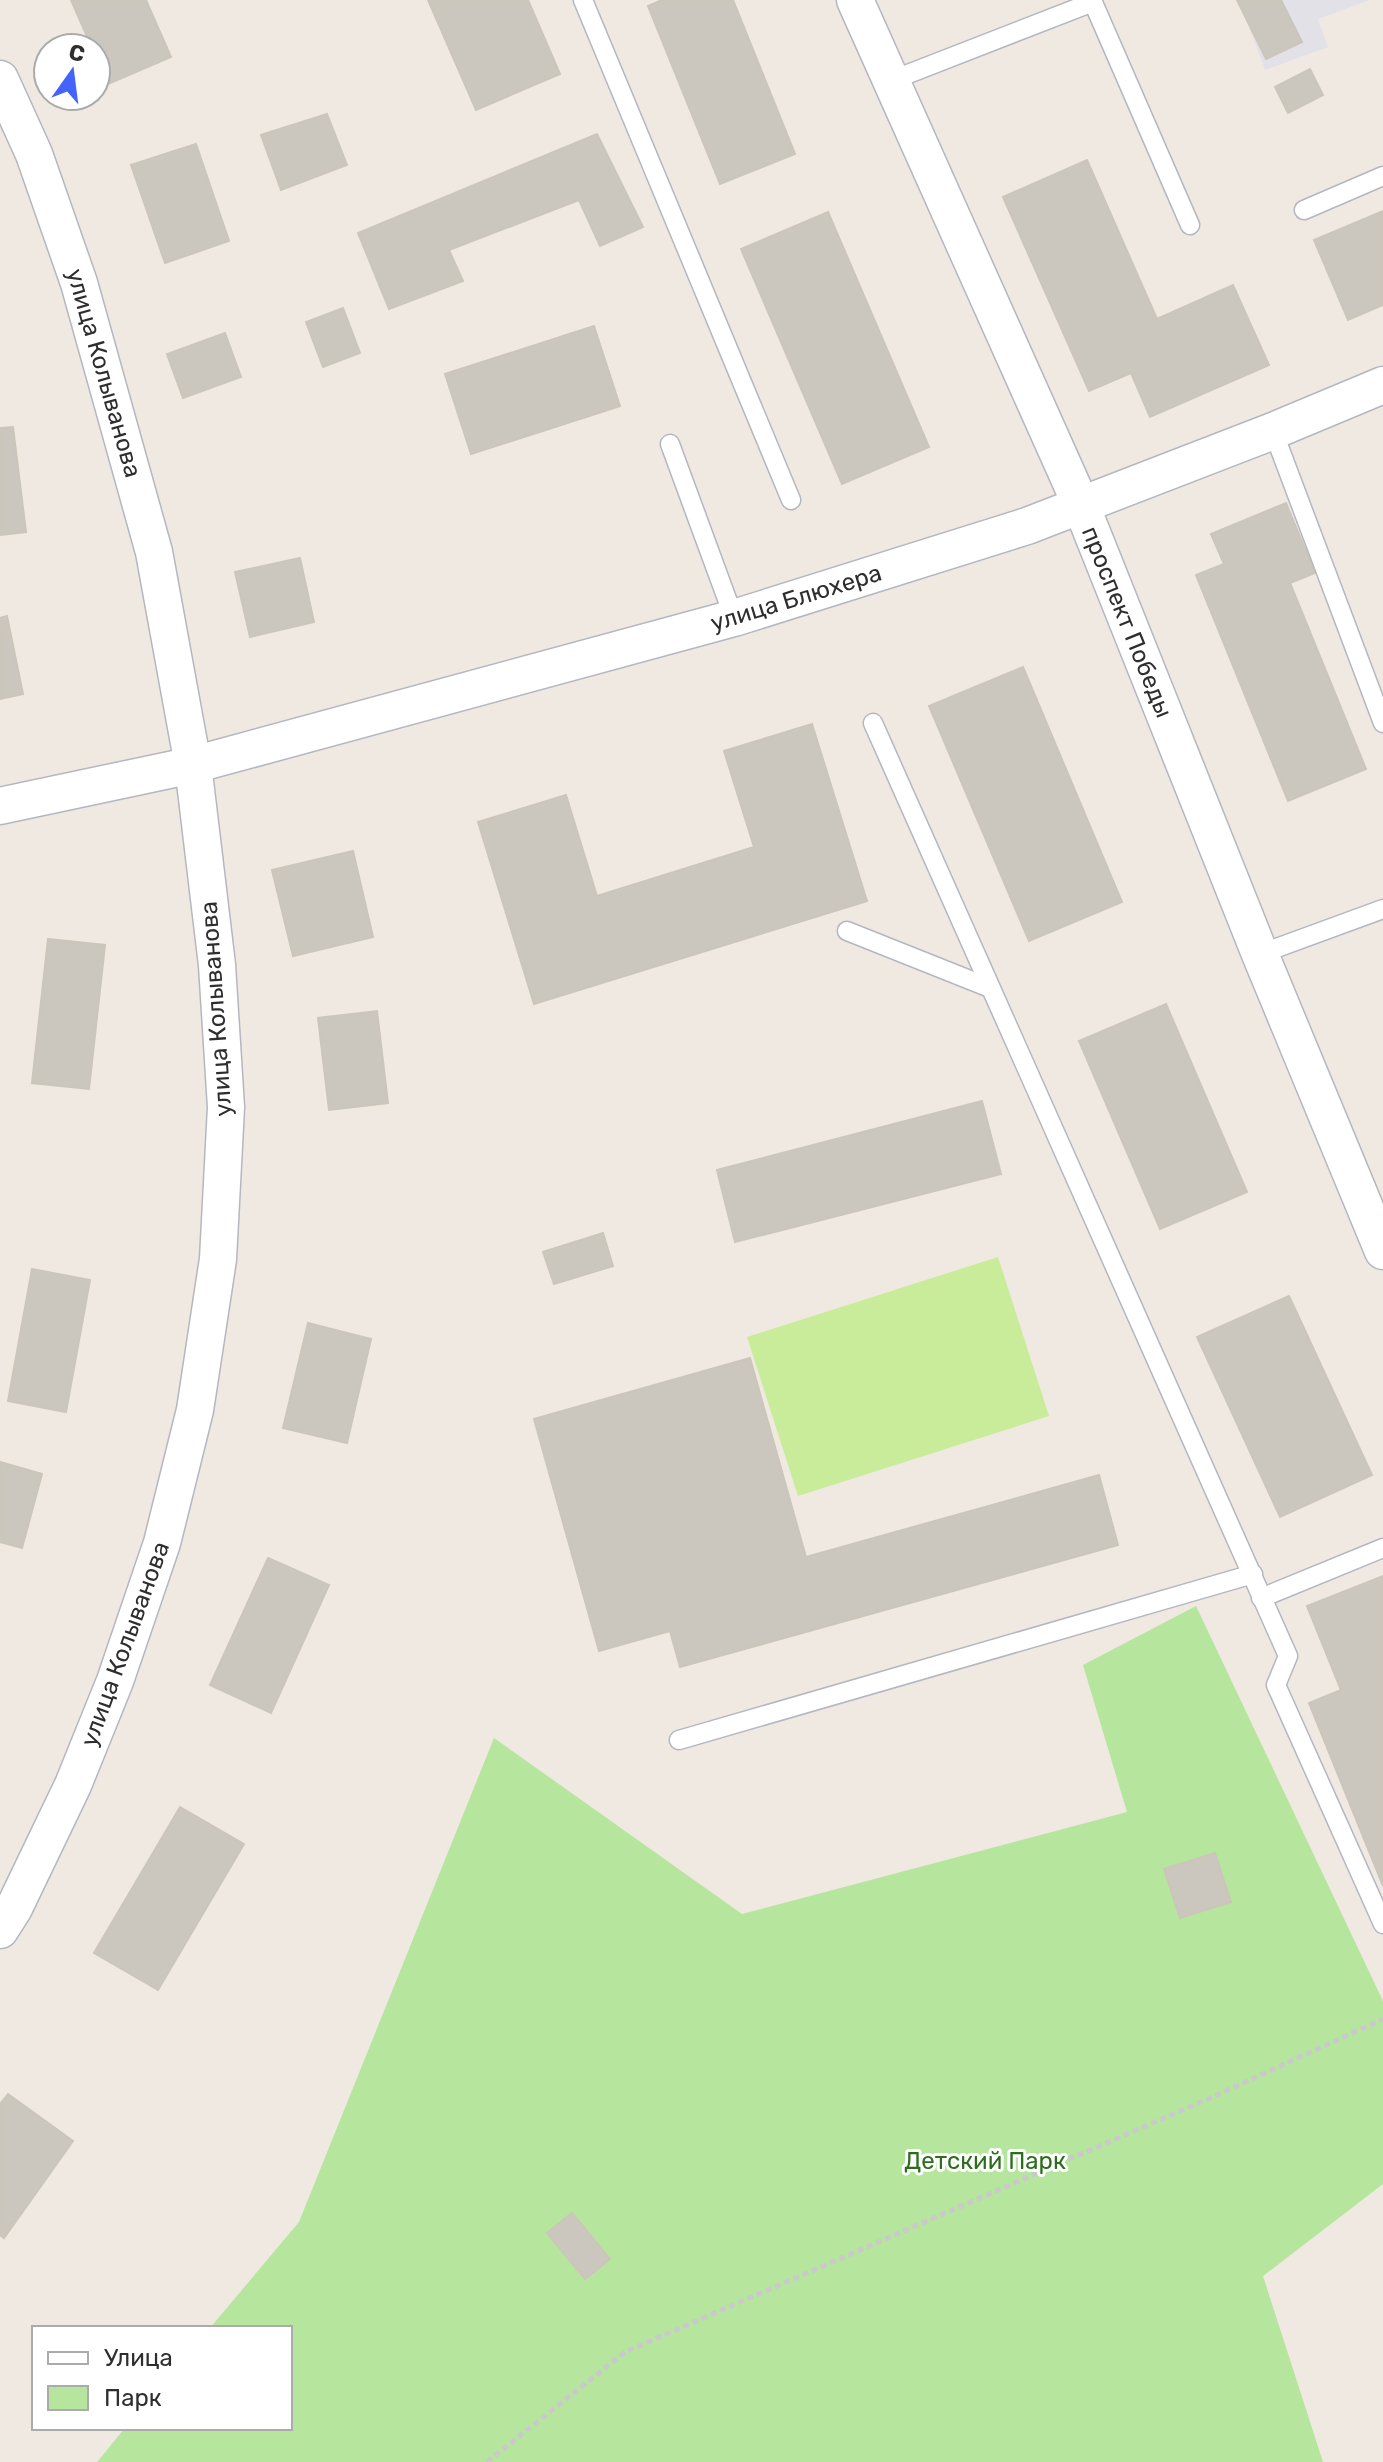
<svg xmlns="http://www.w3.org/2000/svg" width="1383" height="2462" font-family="Rubik,sans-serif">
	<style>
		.industrial { fill: #e3e1e8 }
		.green { fill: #b6e59e }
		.pitch { fill: #c9ec9a }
		.building { fill: #cbc7bf; stroke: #cbc5ba; stroke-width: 2 }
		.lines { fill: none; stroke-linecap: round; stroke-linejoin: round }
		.lane-casing { stroke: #b4b7c1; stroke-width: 21 }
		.street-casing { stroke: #b4b7c1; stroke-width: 39 }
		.path { stroke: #c9c9c9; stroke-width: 5; stroke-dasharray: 6 4; stroke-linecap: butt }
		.lane { stroke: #fff; stroke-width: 18 }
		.street { stroke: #fff; stroke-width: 36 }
		.labels { text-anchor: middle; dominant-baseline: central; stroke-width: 6; stroke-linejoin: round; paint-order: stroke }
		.street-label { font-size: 24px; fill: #2e2e2e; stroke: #fff }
		.park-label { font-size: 24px; fill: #2c6e1b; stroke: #fff }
	</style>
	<rect width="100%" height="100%" fill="#efe9e1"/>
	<path class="industrial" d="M1239 0H1370L1318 19 1328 47 1265 70Z"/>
	<path class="green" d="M1196 1606 1383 2001V2184L1263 2276 1323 2462H97L125 2428H290V2328H210L299 2222 494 1738 742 1914 1127 1812 1083 1665Z"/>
	<path class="pitch" d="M998 1257 1049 1416 798 1496 747 1337Z"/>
	<g class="building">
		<path d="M71 0H146L171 57 108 84 96 57V48H92Z"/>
		<path d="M428 0H528L560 74 476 110Z"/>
		<path d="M662 0H733L795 154 720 184 648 6Z"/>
		<path d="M1237 0H1281L1302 42 1266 59Z"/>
		<path d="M1310 69 1323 95 1288 113 1275 87Z"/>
		<path d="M327 114 347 165 281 190 261 135Z"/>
		<path d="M597 134 643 227 600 246 579 200 449 250 463 281 389 309 358 233Z"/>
		<path d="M196 144 229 241 165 263 131 165Z"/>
		<path d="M1087 160 1157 319 1233 285 1269 365 1150 417 1131 373 1089 391 1003 197Z"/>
		<path d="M1383 211V305L1348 320 1314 240Z"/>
		<path d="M828 212 929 447 842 484 741 249Z"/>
		<path d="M343 308 360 353 323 367 306 322Z"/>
		<path d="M594 326 620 406 471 454 445 374Z"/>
		<path d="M225 333 241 377 183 398 167 354Z"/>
		<path d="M13 427 26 532 0 535V428Z"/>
		<path d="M1286 503 1315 573 1290 583 1366 769 1288 801 1196 575 1224 564 1211 534Z"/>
		<path d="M300 558 314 622 250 637 235 572Z"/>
		<path d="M7 616 23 694 0 699V618Z"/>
		<path d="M1023 667 1122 902 1029 941 929 706Z"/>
		<path d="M812 724 867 901 534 1004 478 822 566 795 597 896 754 847 724 751Z"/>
		<path d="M353 851 373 937 293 956 272 870Z"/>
		<path d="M48 939 105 945 89 1089 32 1083Z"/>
		<path d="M1166 1004 1247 1192 1160 1229 1079 1041Z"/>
		<path d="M377 1011 388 1103 329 1110 318 1018Z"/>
		<path d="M982 1101 1001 1174 735 1242 717 1170Z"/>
		<path d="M603 1233 613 1266 554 1284 543 1252Z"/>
		<path d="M32 1269 90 1280 66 1412 8 1401Z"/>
		<path d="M1289 1296 1372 1475 1280 1517 1197 1337Z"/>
		<path d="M308 1323 371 1339 347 1443 283 1428Z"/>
		<path d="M750 1358 806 1557 1099 1475 1118 1545 680 1667 670 1631 599 1651 534 1419Z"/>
		<path d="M0 1462 42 1474 22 1548 0 1542Z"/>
		<path d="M268 1558 329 1585 271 1713 210 1685Z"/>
		<path d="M1383 1576V1886L1309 1703 1341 1690 1307 1606Z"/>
		<path d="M180 1807 244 1844 158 1990 94 1953Z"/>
		<path d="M1215 1853 1231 1902 1180 1918 1164 1869Z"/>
		<path d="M8 2094 73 2141 4 2238 0 2235V2104Z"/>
		<path d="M572 2213 610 2259 585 2279 547 2233Z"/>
	</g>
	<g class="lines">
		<defs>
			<g id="lane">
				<path d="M583 0 791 500"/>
				<path d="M1092 0 1190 225"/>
				<path d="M890 81 1093 2"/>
				<path d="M1304 210 1383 176"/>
				<path d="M1273 431 1383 723"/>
				<path d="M670 444 734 618"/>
				<path d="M873 723 1288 1656 1276 1685 1383 1924"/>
				<path d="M847 931 990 988"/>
				<path d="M1260 954 1383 909"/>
				<path d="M1261 1598 1383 1548"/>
				<path d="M679 1740 1253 1574"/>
			</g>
			<g id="street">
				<path d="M855 0 1081 505 1260 954 1383 1251"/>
				<path d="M0 79 34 154 79 283 154 552 193 765 217 965 226 1107 218 1259 195 1410 162 1543 115 1681 73 1785 14 1908 0 1930"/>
				<path d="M0 806 193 765 734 618 1027 526 1273 431 1383 385"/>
			</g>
		</defs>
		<use href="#lane" class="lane-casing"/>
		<use href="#street" class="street-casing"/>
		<path class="path" d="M487 2462 625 2352 1217 2095 1383 2019"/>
		<use href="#lane" class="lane"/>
		<use href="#street" class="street"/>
	</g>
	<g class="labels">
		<g class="street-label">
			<text transform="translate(104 373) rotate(74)">улица Колыванова</text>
			<text transform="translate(796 598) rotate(-17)">улица Блюхера</text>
			<text transform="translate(1127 622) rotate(68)">проспект Победы</text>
			<text transform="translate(216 1009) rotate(-94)">улица Колыванова</text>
			<text transform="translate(125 1644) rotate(-70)">улица Колыванова</text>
		</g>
		<g class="park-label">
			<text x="985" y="2161">Детский Парк</text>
		</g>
	</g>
	<rect x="32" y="2326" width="260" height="104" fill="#ffffff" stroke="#ababab" stroke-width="2"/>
	<rect x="48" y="2352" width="40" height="12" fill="#ffffff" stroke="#ababab" stroke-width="2"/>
	<text x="104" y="2366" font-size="24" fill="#2e2e2e">Улица</text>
	<rect x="48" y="2386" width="40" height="24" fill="#b6e59e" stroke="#ababab" stroke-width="2"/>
	<text x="104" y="2406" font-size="24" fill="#2e2e2e">Парк</text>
	<g transform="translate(72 72) rotate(14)"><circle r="38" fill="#ffffff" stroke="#ababab" stroke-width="2"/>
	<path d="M0-6L14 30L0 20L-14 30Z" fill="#4264fb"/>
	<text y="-12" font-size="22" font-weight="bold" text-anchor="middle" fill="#2e2e2e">С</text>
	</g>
</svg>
